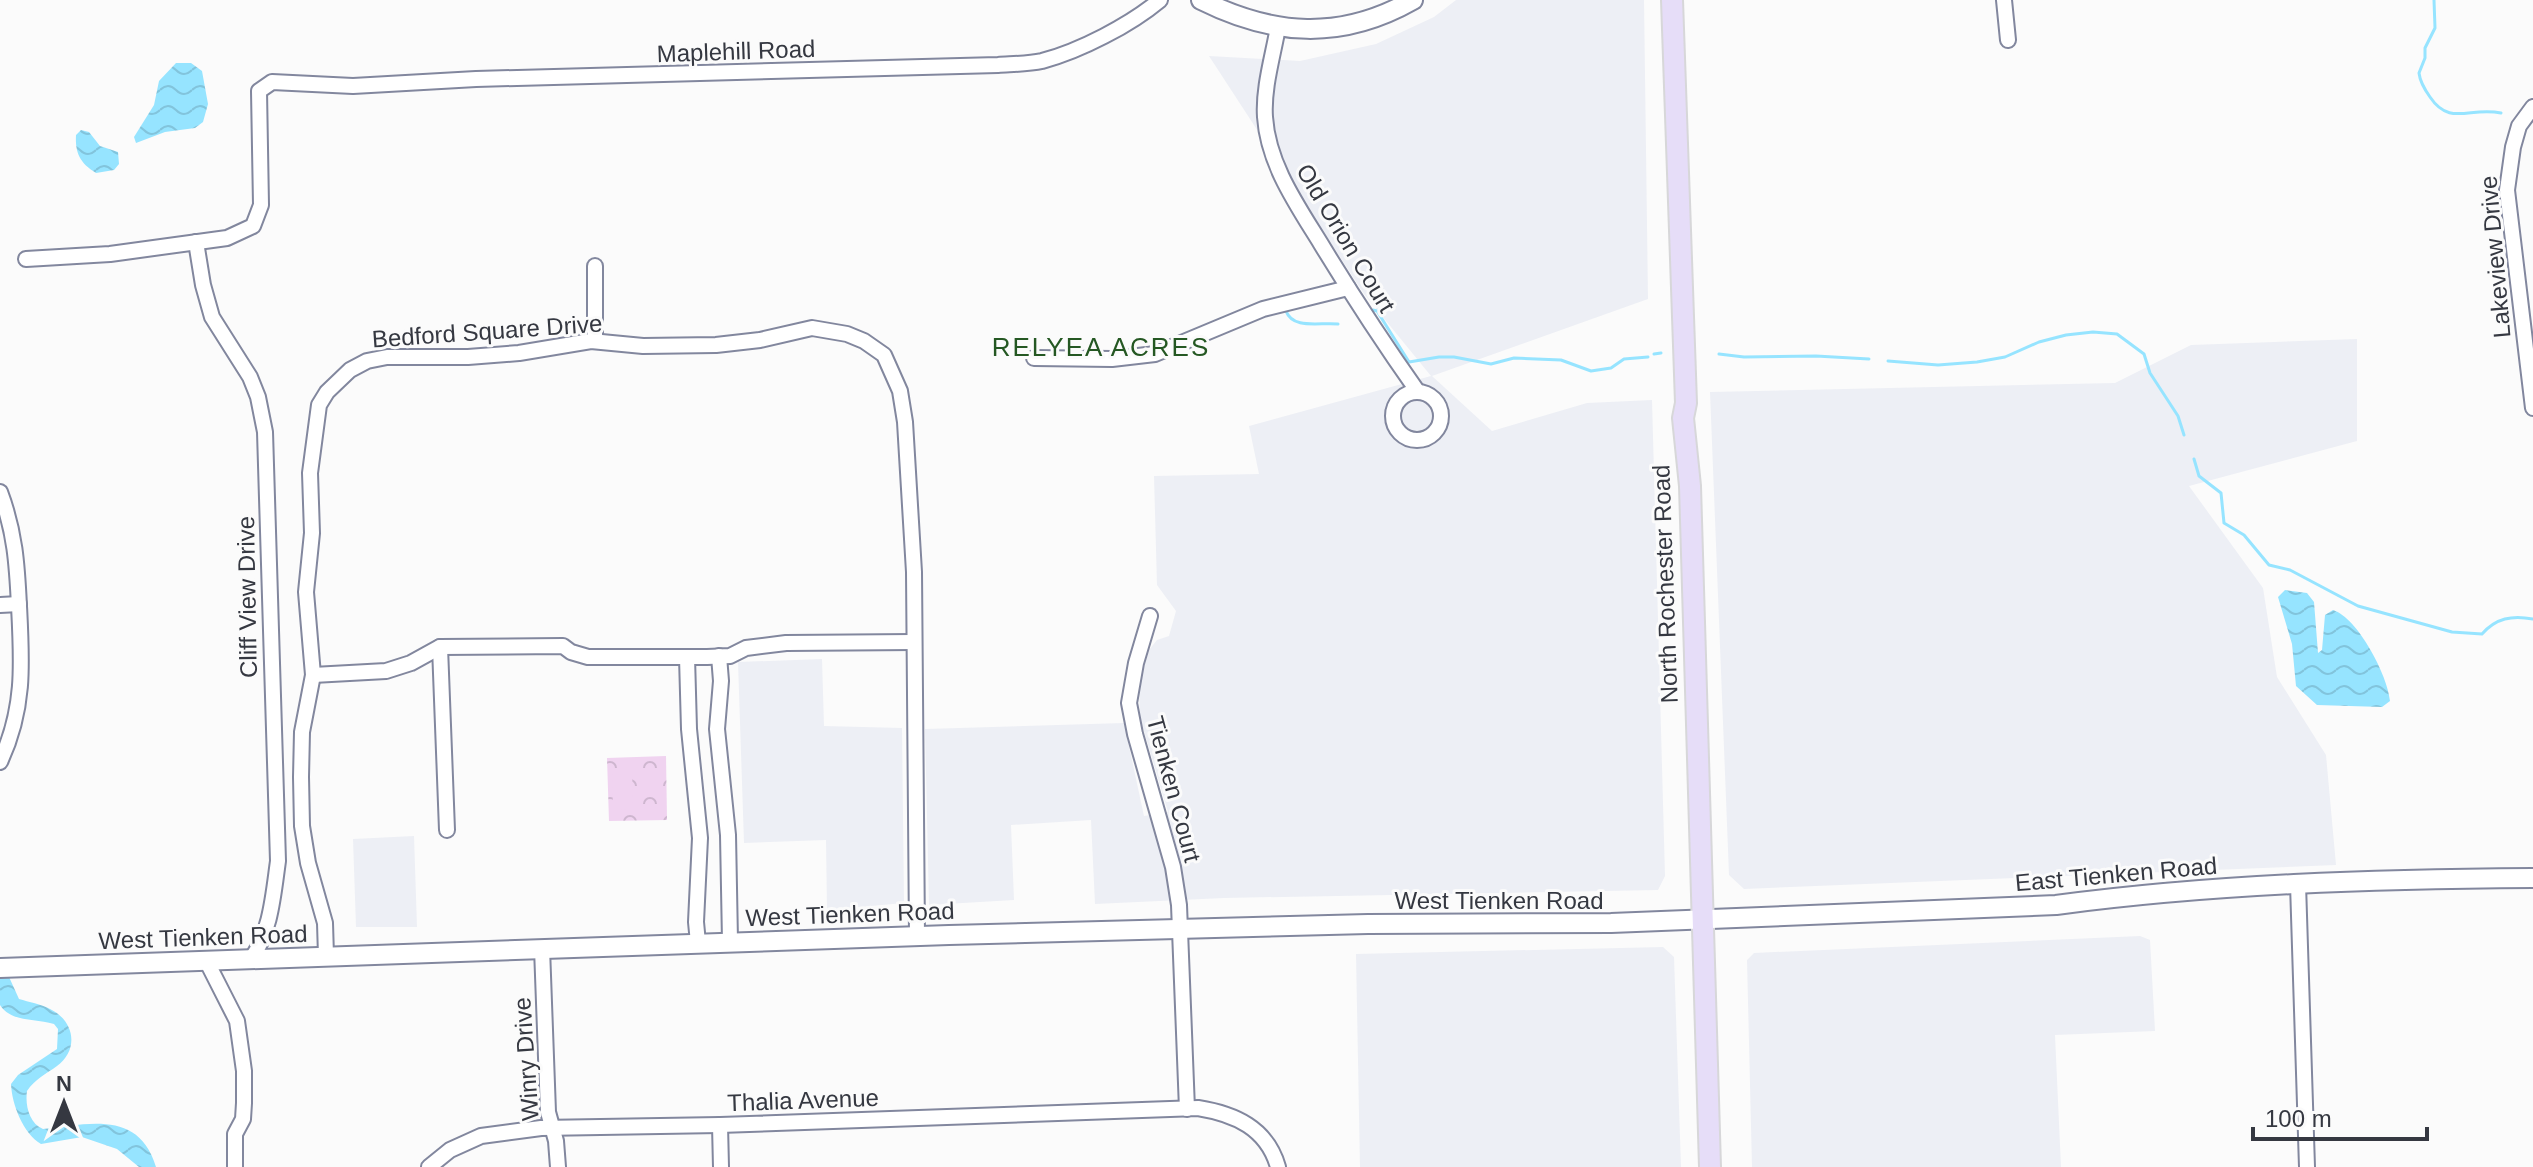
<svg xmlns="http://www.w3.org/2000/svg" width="2533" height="1167" font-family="Arial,sans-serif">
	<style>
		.built { fill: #edeff5 }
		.forest { fill: url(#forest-crowns) }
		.pitch { fill: #f0d3f0 }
		.water { fill: url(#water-waves) }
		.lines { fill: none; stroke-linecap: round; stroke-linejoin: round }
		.stream { stroke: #96e4ff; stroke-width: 3 }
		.street-casing { stroke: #82879e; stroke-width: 18 }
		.secondary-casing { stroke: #82879e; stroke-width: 22 }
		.primary-casing { stroke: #d7d7d9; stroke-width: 24 }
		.street { stroke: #fff; stroke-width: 14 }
		.secondary { stroke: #fff; stroke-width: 18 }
		.primary { stroke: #e6ddf8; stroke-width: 20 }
		.labels { text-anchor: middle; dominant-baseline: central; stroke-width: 6; stroke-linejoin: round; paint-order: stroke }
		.street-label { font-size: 24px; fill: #353841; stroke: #fbfbfb }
		.neighbourhood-label { font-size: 26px; letter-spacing: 2px; fill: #255823; stroke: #fbfbfb }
	</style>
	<defs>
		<pattern id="forest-crowns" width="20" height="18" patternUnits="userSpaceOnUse" patternTransform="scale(2)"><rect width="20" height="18" fill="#f0d3f0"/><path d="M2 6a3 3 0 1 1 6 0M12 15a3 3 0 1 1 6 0" fill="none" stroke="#ceb6cf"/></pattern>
		<pattern id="water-waves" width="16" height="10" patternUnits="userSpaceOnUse" patternTransform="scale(2)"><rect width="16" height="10" fill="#96e4ff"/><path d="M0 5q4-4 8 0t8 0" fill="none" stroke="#82c4dc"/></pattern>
	</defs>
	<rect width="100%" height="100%" fill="#fbfbfb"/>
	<g class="built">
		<path d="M1456 0H1644L1648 299 1432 376 1492 431 1587 403 1652 400 1665 876 1658 890 1224 898 1095 904 1091 820 1011 825 1014 900 929 905 925 729 1124 723 1144 816 1168 812 1140 718 1139 686 1149 650 1157 640 1169 636 1176 611 1157 585 1154 476 1259 474 1249 426 1431 376 1364 294 1209 56 1300 61 1376 44 1434 17Z"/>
		<path d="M2357 339V441L2189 486 2263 588 2277 677 2326 755 2336 865 1744 889 1729 875 1710 392 2115 383 2191 345Z"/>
		<path d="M822 659 824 726 902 728 904 903 827 910 826 840 744 843 738 662Z"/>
		<path d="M414 836 417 927H356L353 839Z"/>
		<path d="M2140 936 2150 940 2155 1031 2055 1035 2061 1167H1752L1747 960 1754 953Z"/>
		<path d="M1663 947 1674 957 1681 1167H1360L1356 954Z"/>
	</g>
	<path class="forest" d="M666 756 667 820 609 821 607 758Z"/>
	<path class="pitch" d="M612 768H632L633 809 613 810Z"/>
	<g class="water">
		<path d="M176 63H191L202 71 208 104 203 122 195 128 165 132 136 143 134 137 154 105 159 81Z"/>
		<path d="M81 130 89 132 100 146 118 152 119 164 114 170 96 173C80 163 75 153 76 135Z"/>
		<path d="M2285 590 2307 593 2314 602 2318 653 2322 650 2325 615 2333 610C2358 618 2388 676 2390 701L2382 707 2317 705 2296 686 2292 644 2278 597Z"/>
		<path d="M0 957 19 999C29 1002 41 1004 50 1009 75 1021 79 1050 57 1066 46 1074 35 1079 27 1091 25 1105 29 1123 43 1129 89 1124 139 1110 156 1167H139L117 1149 82 1137 41 1144C23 1133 12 1105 11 1084L18 1075 57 1049 58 1029 54 1024C35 1018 12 1023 0 1005Z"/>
	</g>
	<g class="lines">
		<g class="stream">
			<path d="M2434 0 2435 28 2425 48V58L2419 73C2420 82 2425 90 2430 97 2450 127 2470 106 2501 113"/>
			<path d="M1373 310 1377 311 1409 362 1439 357H1454L1491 364 1514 358 1561 360 1591 371 1611 368 1624 359 1648 357"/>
			<path d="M1286 311C1293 330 1320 322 1338 324"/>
			<path d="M1654 354 1661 353"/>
			<path d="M1719 354 1744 357 1816 356 1869 359"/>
			<path d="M1888 361 1938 365 1977 362 2005 357 2039 342 2066 335 2093 332 2117 334 2144 354 2150 373 2178 416 2184 435"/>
			<path d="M2194 459 2199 476 2221 493 2224 523 2244 535 2269 565 2290 570 2358 606 2452 632 2482 634C2496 618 2512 615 2533 619"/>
		</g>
		<defs>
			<g id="street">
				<path d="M2004 0 2008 40"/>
				<path d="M1278 27C1273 56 1263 88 1265 117 1268 164 1297 205 1321 244 1352 295 1384 344 1418 392"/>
				<path d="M2533 107 2519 126 2513 147 2507 190 2533 408"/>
				<path d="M196 242 203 285 212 317 250 377 258 397 265 432 278 861C273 897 271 931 250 961"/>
				<path d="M26 259 110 254 227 238 253 226 261 205 259 91 272 82 353 86 476 79 998 65C1012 64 1028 64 1042 61 1080 51 1130 25 1160 0"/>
				<path d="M595 266V341"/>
				<path d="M1034 358 1112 359 1155 354 1263 309 1348 288"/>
				<circle cx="1417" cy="416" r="24"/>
				<path d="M0 492C15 532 17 564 19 606 22 663 25 709 0 762"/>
				<path d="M0 605 19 604"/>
				<path d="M1150 616 1136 663 1129 703 1135 734 1173 867 1179 905 1187 1109"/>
				<path d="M440 647 447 830"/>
				<path d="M719 656 721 681 717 729 728 835 730 941"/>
				<path d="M687 657 689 729 700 838 696 922 698 943"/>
				<path d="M313 675 386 671 411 663 440 647 563 646 571 652 588 657H707L730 656 746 648 786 643 914 642"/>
				<path d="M2298 884 2307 1167"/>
				<path d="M542 948 548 1112 556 1141 558 1167"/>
				<path d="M326 956 325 923 308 863 302 826 301 777 302 732 313 675 306 592 312 533 310 473 319 405 327 392 350 370 367 361 387 357H468L519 353 591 341 643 346 716 345 760 340 812 328 847 334 864 341 884 355 900 391 905 422 914 572 917 936"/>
				<path d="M207 962 237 1021 244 1071V1103L243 1119 235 1134V1167"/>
				<path d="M720 1125 721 1167"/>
				<path d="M429 1167 450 1150 481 1136 541 1128 720 1125 1198 1108C1235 1114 1267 1128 1278 1167"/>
			</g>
			<g id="secondary">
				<path d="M1201 0C1273 36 1341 41 1413 0"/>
				<path d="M0 968 949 935 1368 924 1611 923 2056 905C2214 884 2374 879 2533 878"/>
			</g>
			<path id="primary" d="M1672 0 1686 403 1683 418 1690 486 1710 1167"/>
		</defs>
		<use href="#street" class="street-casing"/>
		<use href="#secondary" class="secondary-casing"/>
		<use href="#primary" class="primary-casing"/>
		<use href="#street" class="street"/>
		<use href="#secondary" class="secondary"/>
		<use href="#primary" class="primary"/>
	</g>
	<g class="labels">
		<g class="street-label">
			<text transform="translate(736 51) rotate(-2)">Maplehill Road</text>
			<text transform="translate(1346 238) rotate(59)">Old Orion Court</text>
			<text transform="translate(2495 257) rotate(-95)">Lakeview Drive</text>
			<text transform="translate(487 331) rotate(-4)">Bedford Square Drive</text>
			<text transform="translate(1665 584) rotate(-92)">North Rochester Road</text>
			<text transform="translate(247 597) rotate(-91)">Cliff View Drive</text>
			<text transform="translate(1174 789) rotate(75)">Tienken Court</text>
			<text transform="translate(2116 874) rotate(-5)">East Tienken Road</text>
			<text x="1499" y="900">West Tienken Road</text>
			<text transform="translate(850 914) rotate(-2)">West Tienken Road</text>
			<text transform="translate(203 937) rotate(-2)">West Tienken Road</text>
			<text transform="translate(526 1059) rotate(-94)">Winry Drive</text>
			<text transform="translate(803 1100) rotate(-2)">Thalia Avenue</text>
		</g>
		<g class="neighbourhood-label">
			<text x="1101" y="347">RELYEA ACRES</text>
		</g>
	</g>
	<g transform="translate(64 1103)" stroke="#fbfbfb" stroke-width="6" paint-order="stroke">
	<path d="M0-6L14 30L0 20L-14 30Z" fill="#353841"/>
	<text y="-12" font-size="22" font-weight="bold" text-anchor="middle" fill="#353841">N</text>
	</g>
	<path d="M2253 1127v12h174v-12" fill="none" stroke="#353841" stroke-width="4"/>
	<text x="2265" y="1127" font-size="24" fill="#353841" stroke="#fbfbfb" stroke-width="6" paint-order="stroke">100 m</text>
</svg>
